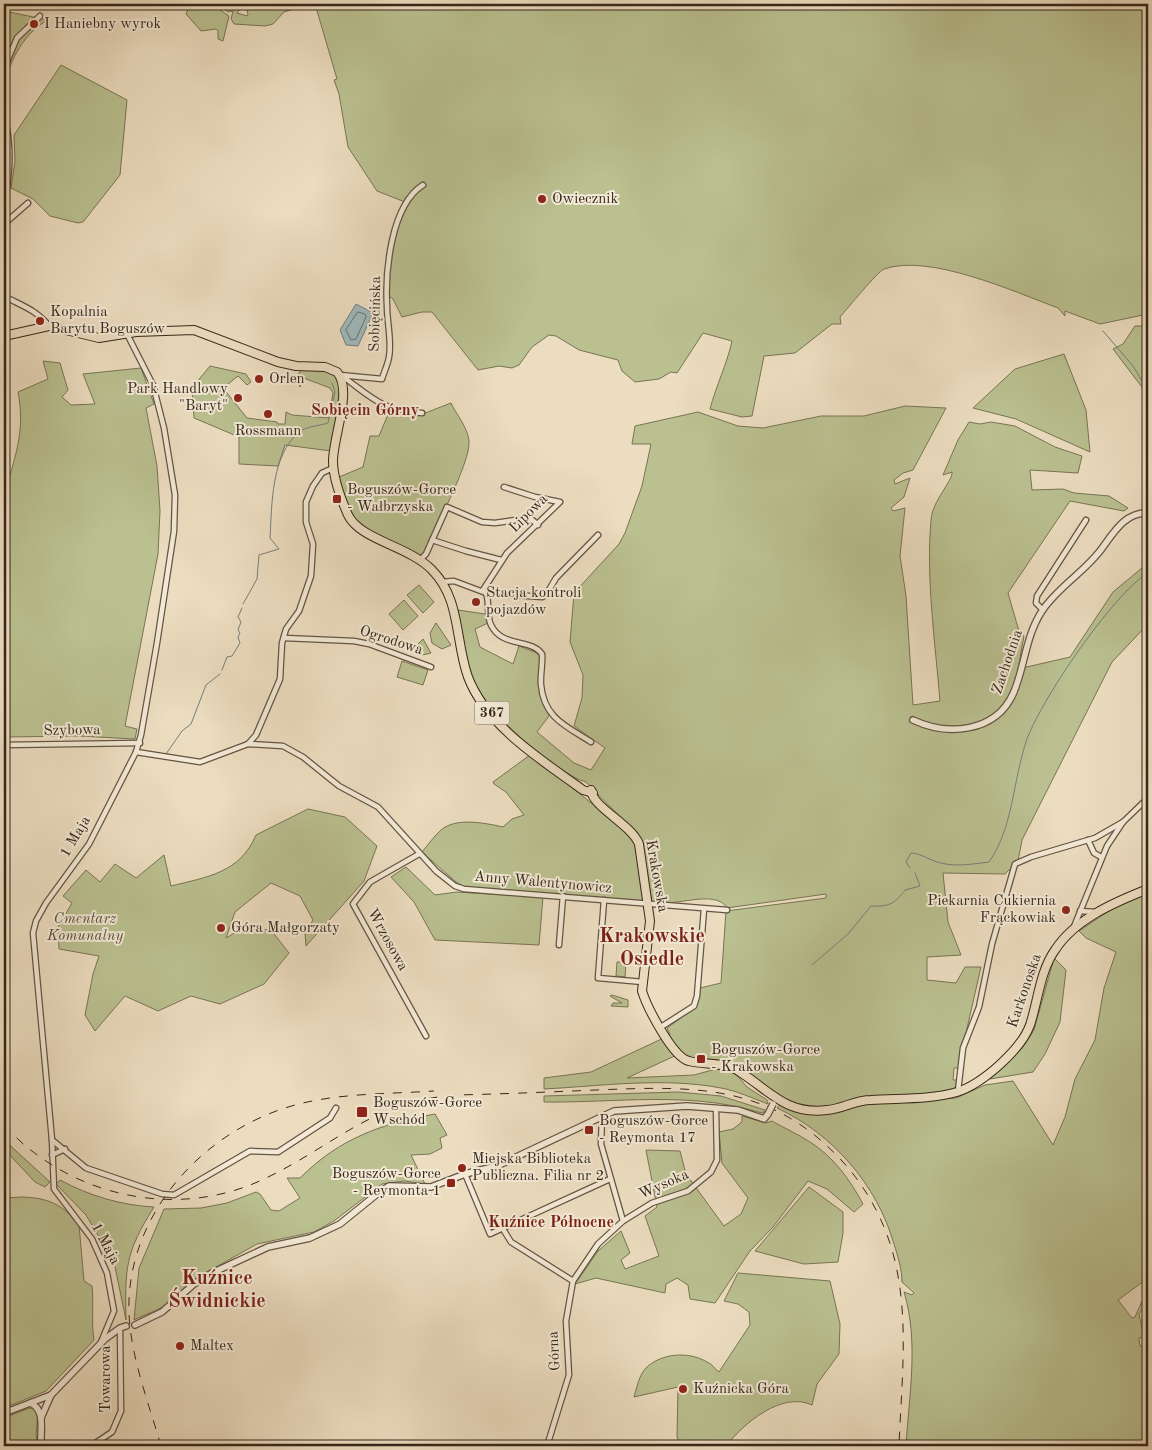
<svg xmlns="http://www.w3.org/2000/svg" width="1152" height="1450" font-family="'Old Standard TT',serif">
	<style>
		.green { fill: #bac090; stroke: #787454 }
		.water { fill: #9eb9be; stroke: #747f7c }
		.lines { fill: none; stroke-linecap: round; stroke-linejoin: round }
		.shore { stroke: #6a706c; stroke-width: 1 }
		.stream { stroke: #747f7c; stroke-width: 1 }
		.minor-casing { stroke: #635443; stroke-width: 7 }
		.tertiary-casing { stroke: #635443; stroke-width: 8 }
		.primary-casing { stroke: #352719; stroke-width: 10 }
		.minor { stroke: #f3e9d6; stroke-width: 4.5 }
		.tertiary { stroke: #f3e9d6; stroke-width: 5.5 }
		.primary { stroke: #ecddc0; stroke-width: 8 }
		.rail { stroke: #352719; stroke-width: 1; stroke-dasharray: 9 9; stroke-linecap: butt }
		.tertiary-bridge-casing { stroke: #635443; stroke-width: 8; stroke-linecap: butt }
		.tertiary-bridge { stroke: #f3e9d6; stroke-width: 5.5 }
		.poi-dot { fill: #8f2418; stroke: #f3e9d6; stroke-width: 2 }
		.labels { text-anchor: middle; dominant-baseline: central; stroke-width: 4; stroke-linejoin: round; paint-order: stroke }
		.shield { fill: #f3e9d6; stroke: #6e6152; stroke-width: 1 }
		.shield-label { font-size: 14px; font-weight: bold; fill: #352719 }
		.poi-label { font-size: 15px; fill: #352719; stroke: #f3e9d6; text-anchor: start }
		.street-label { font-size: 15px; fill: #352719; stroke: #f3e9d6 }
		.park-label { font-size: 15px; font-style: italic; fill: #564d37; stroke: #f3e9d6 }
		.neighbourhood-label { font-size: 16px; font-weight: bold; fill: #7a1f14; stroke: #f3e9d6 }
		.district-label { font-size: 20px; font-weight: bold; fill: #7a1f14; stroke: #f3e9d6 }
	</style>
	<rect width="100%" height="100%" fill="#ecddc0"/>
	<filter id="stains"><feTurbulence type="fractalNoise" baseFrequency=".004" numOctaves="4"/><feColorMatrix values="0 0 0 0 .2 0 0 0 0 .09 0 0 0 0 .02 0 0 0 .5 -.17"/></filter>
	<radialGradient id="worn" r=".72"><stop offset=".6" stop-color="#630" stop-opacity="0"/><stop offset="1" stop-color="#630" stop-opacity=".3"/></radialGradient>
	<g class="green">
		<path d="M190 4H211L229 16 223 41 218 39V31L216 29 201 31 186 14Z"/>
		<path d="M216 4H241V8L237 13 247 16 248 14 245 4H295L294 9 284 12 273 24 265 26 234 24 231 19 233 11 228 12Z"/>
		<path d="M315 4H1148V314L1100 324 1065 311V316L1058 308C1015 292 929 253 884 269 877 272 848 308 840 317L841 324H832L795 353 764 356 752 416 742 417 710 409C716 386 727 364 732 341L703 333 677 373 671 372 659 379 635 382 622 371 618 360 579 350 556 336 549 335 532 347 519 365 512 368 499 366 478 370 432 312H422L402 317 393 299 386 294 393 244 405 202 377 191 348 147 339 94 334 80 337 79Z"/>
		<path d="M4 11 48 20C28 30 13 54 7 76H4Z"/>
		<path d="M61 65 127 100 120 175 83 222 78 223 50 216 33 199 11 188 15 161 14 135Z"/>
		<path d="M1135 326H1148V395L1113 349 1123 344Z"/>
		<path d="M1064 354 1086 410 1090 452 1016 419 973 408 1015 369Z"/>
		<path d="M43 361 60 363 68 390 62 397 71 405 95 404 83 374 141 368 154 404 146 408 157 466 160 511 158 554 125 726 137 729 135 739 79 736 4 737V681L6 676 4 675V480L10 475C19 444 24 424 18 392L48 379Z"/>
		<path d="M210 366 246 374 251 382 247 385 238 376 223 388 247 418 277 422 278 424H285L286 412 292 415 329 418 333 393 330 388 301 377 300 387 299 373 302 369H323L335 373 342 385 331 451 285 445 278 466 239 464V437L194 418 192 388Z"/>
		<path d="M451 403C456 414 468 428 469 441 471 462 433 532 423 555L419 556C399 542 363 538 351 514 345 503 343 489 339 477L363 467 370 436H379L389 412 415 417Z"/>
		<path d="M905 406 946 408 913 470 903 473 894 480 895 484 910 478 904 497 891 508 893 511 905 508 900 556 906 596 913 705 940 701C935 641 926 579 931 520 932 501 953 481 952 472L943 475 958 440 969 422 980 424 991 422 1015 426 1055 447 1082 456 1078 473 1030 470 1032 490 1063 489 1074 493 1109 496 1128 508 1124 511 1070 501 1008 593 1019 631 1024 636 1018 669 1070 657 1113 592 1148 563V624L1112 662 1022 840 1018 861 1005 874 943 873 948 922 961 955 927 957V980L956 983 965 967H981L958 1068H954L953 1080H957L955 1088 952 1090 828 1108 806 1107 791 1103 718 1060 688 1057 681 1053 627 1078 694 1075 716 1069 725 1071 735 1073 747 1087 767 1100 768 1104C752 1098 737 1091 721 1088 663 1077 602 1086 544 1089V1078L591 1072 670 1035 667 1028 696 1007 700 988 721 983 726 911 826 898V894L727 908C715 888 674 908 652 902L642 843 635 832 586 782C554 773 494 717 477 688 465 666 463 635 458 610L485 614 488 623 475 629 480 647 513 664 519 646 540 654C543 680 536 690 549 716L537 732 574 763 591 770 605 748 574 726 582 698 583 675 570 642 574 593 619 544 625 533 642 486 651 444H632L635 426 698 412 738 426 763 428 821 416H864Z"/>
		<path d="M419 585 434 602 423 613 407 595Z"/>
		<path d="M404 600 418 616 403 630 389 614Z"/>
		<path d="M436 623 451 645 442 649 432 643 430 633Z"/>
		<path d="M423 639 431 653 422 655 418 652 417 645Z"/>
		<path d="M402 661 428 670 423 685 397 677Z"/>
		<path d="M530 755 631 834 636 845 645 901 465 887 456 882 422 852C428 845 434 836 441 830 456 817 485 823 503 827L512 819 524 815 506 792 494 784 493 782Z"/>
		<path d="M308 809 345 817 377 846 364 881 306 946 305 933 313 920 300 896 271 883 235 912 226 938 241 929 271 930 289 953 264 984 220 1004 191 996 158 1011 125 996 95 1031 85 1015 93 974 99 956 59 949 58 927 72 903 63 896 86 870 100 882 115 864 136 878 164 855 171 886C207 877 240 873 256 835Z"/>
		<path d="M406 867 435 895 457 892 543 897 539 945 435 940 414 902 391 877Z"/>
		<path d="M1148 892V1278L1118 1300 1132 1318 1135 1317 1142 1301 1146 1298 1148 1301 1139 1314 1144 1337 1139 1338 1140 1346H1148V1446H906C909 1396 919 1341 904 1292L912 1295 914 1293 902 1282C902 1269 898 1257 894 1244 877 1185 833 1134 777 1108L780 1105 801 1112 820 1115 863 1104 956 1098 985 1085 1013 1081 1053 1145 1065 1117 1075 1079 1095 1040 1104 988 1116 952 1086 938 1079 931 1122 902Z"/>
		<path d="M1054 958 1066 970 1060 1022 1045 1054 1033 1072 990 1079 1023 1047 1034 1030Z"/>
		<path d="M617 962H626L625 977 616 976Z"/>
		<path d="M612 995 628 1000V1007L611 1006 613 1003H622L610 996Z"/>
		<path d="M678 1092 721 1096 765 1110 763 1113 758 1112C689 1091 615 1103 544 1102V1096Z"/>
		<path d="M435 1114 447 1135 440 1138 442 1148 430 1154 411 1155 425 1184 404 1181 382 1184 334 1221 314 1232 257 1244 193 1280 165 1306 134 1320 139 1268 164 1209 201 1208 227 1203 256 1192 260 1194 271 1210 279 1211 300 1198 287 1178H300C340 1138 381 1124 435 1114Z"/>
		<path d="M742 1116 766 1123 772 1121C784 1128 798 1134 810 1142 834 1157 850 1180 863 1204L854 1212 827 1189 808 1181 773 1227 750 1251 715 1303 690 1299 688 1285 677 1278 666 1284 665 1293 596 1278 575 1284 598 1251 621 1231 630 1253 621 1260 625 1269 659 1256 645 1216 657 1207 646 1150 680 1151 686 1174 724 1226 741 1214 748 1198 722 1163 719 1132 733 1129 742 1122Z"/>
		<path d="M4 1140 50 1182 45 1187 35 1182 4 1149Z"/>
		<path d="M60 1180C90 1196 120 1205 154 1207 125 1253 125 1268 126 1320L114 1262 86 1215 56 1184Z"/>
		<path d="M809 1187 843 1212V1233L838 1262 804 1264 755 1251Z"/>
		<path d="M22 1197C49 1198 62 1204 79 1225L84 1281 92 1286C94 1304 91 1322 94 1340L46 1391 4 1408V1198Z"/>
		<path d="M738 1273 830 1281 840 1324 839 1354 817 1384 812 1405C782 1391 744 1423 726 1446H681L677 1437 678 1387 634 1397C637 1387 639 1375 646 1368 661 1353 689 1351 707 1362 712 1364 715 1369 719 1372L750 1325 749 1312 738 1304 724 1301Z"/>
		<path d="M29 1408 35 1409 38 1413 36 1435 38 1446H4V1418Z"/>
	</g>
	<path class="water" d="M356 304 373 313 358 346 346 345 340 330Z"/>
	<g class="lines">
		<path class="shore" d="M358 312 365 314 366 317 356 339 351 340 346 330Z"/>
		<g class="stream">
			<path d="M1103 331 1133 366 1148 391"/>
			<path d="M243 604 257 579 259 555 279 549 270 538C272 504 271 456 299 432 307 426 319 426 328 423L335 392 332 383"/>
			<path d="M222 670 227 657 232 656 240 643 238 637 240 633 238 630 241 622 238 617 242 608"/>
			<path d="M166 754 182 731 191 724 206 685 220 674"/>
			<path d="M910 868 906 862 911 853C921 853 930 861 941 863 956 867 973 864 989 862 1013 828 1013 781 1026 742 1038 704 1114 592 1148 573"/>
			<path d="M812 965 848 934 871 906C888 907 895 904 905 890L920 886 915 873"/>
		</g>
		<defs>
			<g id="minor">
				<path d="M4 69 17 38 40 16"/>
				<path d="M4 114C12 146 10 175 4 207"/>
				<path d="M4 224 28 203"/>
				<path d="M4 296C20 305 37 310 49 326"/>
				<path d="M340 375 382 379C384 372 388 364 389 357 392 341 387 323 387 306 385 271 391 205 423 185"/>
				<path d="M342 376C373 398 380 410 422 413"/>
				<path d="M432 540 466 551 501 560"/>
				<path d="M421 559 426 554 447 507 482 522 495 523 530 518 538 525"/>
				<path d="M441 582 454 581 486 593 542 597 546 595 556 578 598 535"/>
				<path d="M483 590 507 553 560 502 535 497 504 487"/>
				<path d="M486 593C490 603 486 615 491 625 502 648 531 638 542 654 543 664 540 675 541 685 544 718 566 726 591 742"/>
				<path d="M1043 610 1036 603 1037 596 1086 520"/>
				<path d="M284 638 354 641 369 644 431 667"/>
				<path d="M248 744 283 746 303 757 339 786 378 807 436 871 455 886 464 889 727 910"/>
				<path d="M4 745 140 743"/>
				<path d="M136 752 200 762 248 744 256 735 280 679 282 643 286 629 299 611 311 576 313 544 306 522V502L313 486 322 473 333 468"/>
				<path d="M1088 840 1094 853 1101 857"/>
				<path d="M419 854 370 882 353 904 426 1036"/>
				<path d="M604 900 598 978 643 982"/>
				<path d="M1080 911 1096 912"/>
				<path d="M1073 929 1107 846 1123 822 1148 798"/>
				<path d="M559 945 563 896"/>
				<path d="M661 1027 694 1006 697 996 704 909"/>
				<path d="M958 1091 963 1048 979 1007 992 944 1015 864 1031 857 1095 838 1123 822"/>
				<path d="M602 1117 601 1144 623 1221"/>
				<path d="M52 1140 86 1168 162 1194 174 1195 250 1151 278 1152 330 1118 336 1108"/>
				<path d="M52 1155 65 1149"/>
				<path d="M465 1174 490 1234 610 1179"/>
				<path d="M503 1229 511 1242 573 1281"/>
				<path d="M101 1342 114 1311 107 1273 92 1239 54 1189 52 1140 33 933 36 921 46 903 89 844 136 752 141 735 157 643 174 531 175 495 164 428 153 385 127 334"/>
				<path d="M91 1446 112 1432 121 1411 120 1328"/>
				<path d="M547 1446 569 1375 566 1321 573 1281 598 1244 623 1221 652 1203 688 1191 711 1172 717 1160 716 1109"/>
			</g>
			<g id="tertiary">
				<path d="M913 720C947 736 995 733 1013 694 1025 667 1025 637 1042 611 1057 588 1083 573 1100 551 1113 534 1124 512 1148 513"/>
				<path d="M135 1325 162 1312 194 1284 212 1273 268 1247 310 1238 340 1224 377 1194 389 1186 431 1187 465 1174 497 1166 614 1111 687 1106 738 1110 764 1119 768 1114"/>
				<path d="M31 1403C46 1411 40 1431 41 1446"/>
				<path d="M4 1413 51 1395"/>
				<path d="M41 1418 51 1395 105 1339 120 1328 126 1326"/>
			</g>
			<g id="primary">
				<path d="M4 336 49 326 99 338 136 332 194 330 278 362 296 366 325 367 337 372C353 390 333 437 333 461 333 478 341 499 348 515 360 540 409 546 432 570 461 599 455 641 468 677 487 727 542 760 583 790L593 793"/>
				<path d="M591 790C592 807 631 824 639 844L650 921 642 991C647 1007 673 1058 689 1061 705 1065 726 1062 740 1072 770 1091 786 1115 827 1110 842 1109 855 1100 871 1100 899 1098 929 1100 957 1092 982 1084 1021 1050 1030 1025 1038 1001 1040 971 1055 950 1075 919 1115 902 1148 889"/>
			</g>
		</defs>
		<use href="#minor" class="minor-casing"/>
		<use href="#tertiary" class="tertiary-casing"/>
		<use href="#primary" class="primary-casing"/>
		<use href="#minor" class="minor"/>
		<use href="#tertiary" class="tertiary"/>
		<use href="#primary" class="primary"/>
		<g class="rail">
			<path d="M4 1125C68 1196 176 1221 264 1179 334 1146 372 1101 456 1095 502 1094 549 1092 596 1090 694 1086 771 1083 843 1162 872 1194 891 1234 898 1276 908 1331 901 1391 899 1446"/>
			<path d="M161 1446C149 1404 131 1358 129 1314 125 1216 203 1130 295 1105 339 1093 389 1094 434 1091"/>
		</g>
		<defs>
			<path id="tertiary-bridge" d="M768 1114 773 1104"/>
		</defs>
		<use href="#tertiary-bridge" class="tertiary-bridge-casing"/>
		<use href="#tertiary-bridge" class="tertiary-bridge"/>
	</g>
	<g class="poi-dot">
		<circle cx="34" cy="24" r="5"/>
		<circle cx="542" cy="199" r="5"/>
		<circle cx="40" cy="321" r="5"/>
		<circle cx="259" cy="379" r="5"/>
		<circle cx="238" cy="398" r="5"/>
		<circle cx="268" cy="414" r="5"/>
		<rect x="332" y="494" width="10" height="10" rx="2.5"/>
		<circle cx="476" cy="602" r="5"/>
		<circle cx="1066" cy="910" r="5"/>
		<circle cx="221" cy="928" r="5"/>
		<rect x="696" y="1054" width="10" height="10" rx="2.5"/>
		<rect x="356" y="1106" width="12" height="12" rx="2.5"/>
		<rect x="584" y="1125" width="10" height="10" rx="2.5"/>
		<circle cx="462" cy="1168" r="5"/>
		<rect x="446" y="1178" width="10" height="10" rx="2.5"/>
		<circle cx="180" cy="1346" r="5"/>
		<circle cx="683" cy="1389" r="5"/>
	</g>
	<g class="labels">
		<rect class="shield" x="474.5" y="701.5" width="35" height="23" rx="4"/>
		<g class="shield-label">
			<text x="492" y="713">367</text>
		</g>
		<g class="poi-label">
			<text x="44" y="24">I Haniebny wyrok</text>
			<text x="552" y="199">Owiecznik</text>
			<text x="50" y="312">Kopalnia<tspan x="50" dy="17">Barytu Boguszów</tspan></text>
			<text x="269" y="379">Orlen</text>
			<text x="228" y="389" text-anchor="end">Park Handlowy<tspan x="228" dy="17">"Baryt"</tspan></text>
			<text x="268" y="431" text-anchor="middle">Rossmann</text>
			<text x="347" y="490">Boguszów-Gorce<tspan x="347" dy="17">- Wałbrzyska</tspan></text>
			<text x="486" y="593">Stacja kontroli<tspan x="486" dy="17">pojazdów</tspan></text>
			<text x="1056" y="901" text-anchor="end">Piekarnia Cukiernia<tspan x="1056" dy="17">Frąckowiak</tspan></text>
			<text x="231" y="928">Góra Małgorzaty</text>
			<text x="711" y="1050">Boguszów-Gorce<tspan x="711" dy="17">- Krakowska</tspan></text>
			<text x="373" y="1103">Boguszów-Gorce<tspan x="373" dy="17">Wschód</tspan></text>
			<text x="599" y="1121">Boguszów-Gorce<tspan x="599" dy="17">- Reymonta 17</tspan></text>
			<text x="472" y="1159">Miejska Biblioteka<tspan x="472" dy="17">Publiczna. Filia nr 2</tspan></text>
			<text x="441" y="1174" text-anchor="end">Boguszów-Gorce<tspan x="441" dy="17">- Reymonta 1</tspan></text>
			<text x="190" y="1346">Maltex</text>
			<text x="693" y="1389">Kuźnicka Góra</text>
		</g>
		<g class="street-label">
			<text transform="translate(376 314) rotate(-89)">Sobięcińska</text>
			<text transform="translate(529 514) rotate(-45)">Lipowa</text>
			<text transform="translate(391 641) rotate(18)">Ogrodowa</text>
			<text transform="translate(1008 662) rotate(-71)">Zachodnia</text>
			<text transform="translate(72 731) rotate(-1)">Szybowa</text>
			<text transform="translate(76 837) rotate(-59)">1 Maja</text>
			<text transform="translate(656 876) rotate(80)">Krakowska</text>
			<text transform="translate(543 883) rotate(5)">Anny Walentynowicz</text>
			<text transform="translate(387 940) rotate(61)">Wrzosowa</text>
			<text transform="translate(1025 991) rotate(-71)">Karkonoska</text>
			<text transform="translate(664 1185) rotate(-24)">Wysoka</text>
			<text transform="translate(105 1244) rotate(62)">1 Maja</text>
			<text transform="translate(555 1351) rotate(-93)">Górna</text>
			<text transform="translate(106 1379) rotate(-90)">Towarowa</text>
		</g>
		<g class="park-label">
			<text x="85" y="919">Cmentarz<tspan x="85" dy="17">Komunalny</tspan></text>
		</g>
		<g class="neighbourhood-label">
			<text x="365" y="411">Sobięcin Górny</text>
			<text x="551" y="1223">Kuźnice Północne</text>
		</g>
		<g class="district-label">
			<text x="652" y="937">Krakowskie<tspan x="652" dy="23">Osiedle</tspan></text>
			<text x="217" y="1279">Kuźnice<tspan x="217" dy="23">Świdnickie</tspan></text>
		</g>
	</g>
	<rect width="1152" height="1450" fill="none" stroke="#ecddc0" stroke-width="20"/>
	<rect x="5" y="5" width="1142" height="1440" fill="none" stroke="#352719" stroke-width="2.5"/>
	<rect x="10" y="10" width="1132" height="1430" fill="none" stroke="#352719"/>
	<rect width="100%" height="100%" filter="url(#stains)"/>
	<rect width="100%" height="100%" fill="url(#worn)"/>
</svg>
